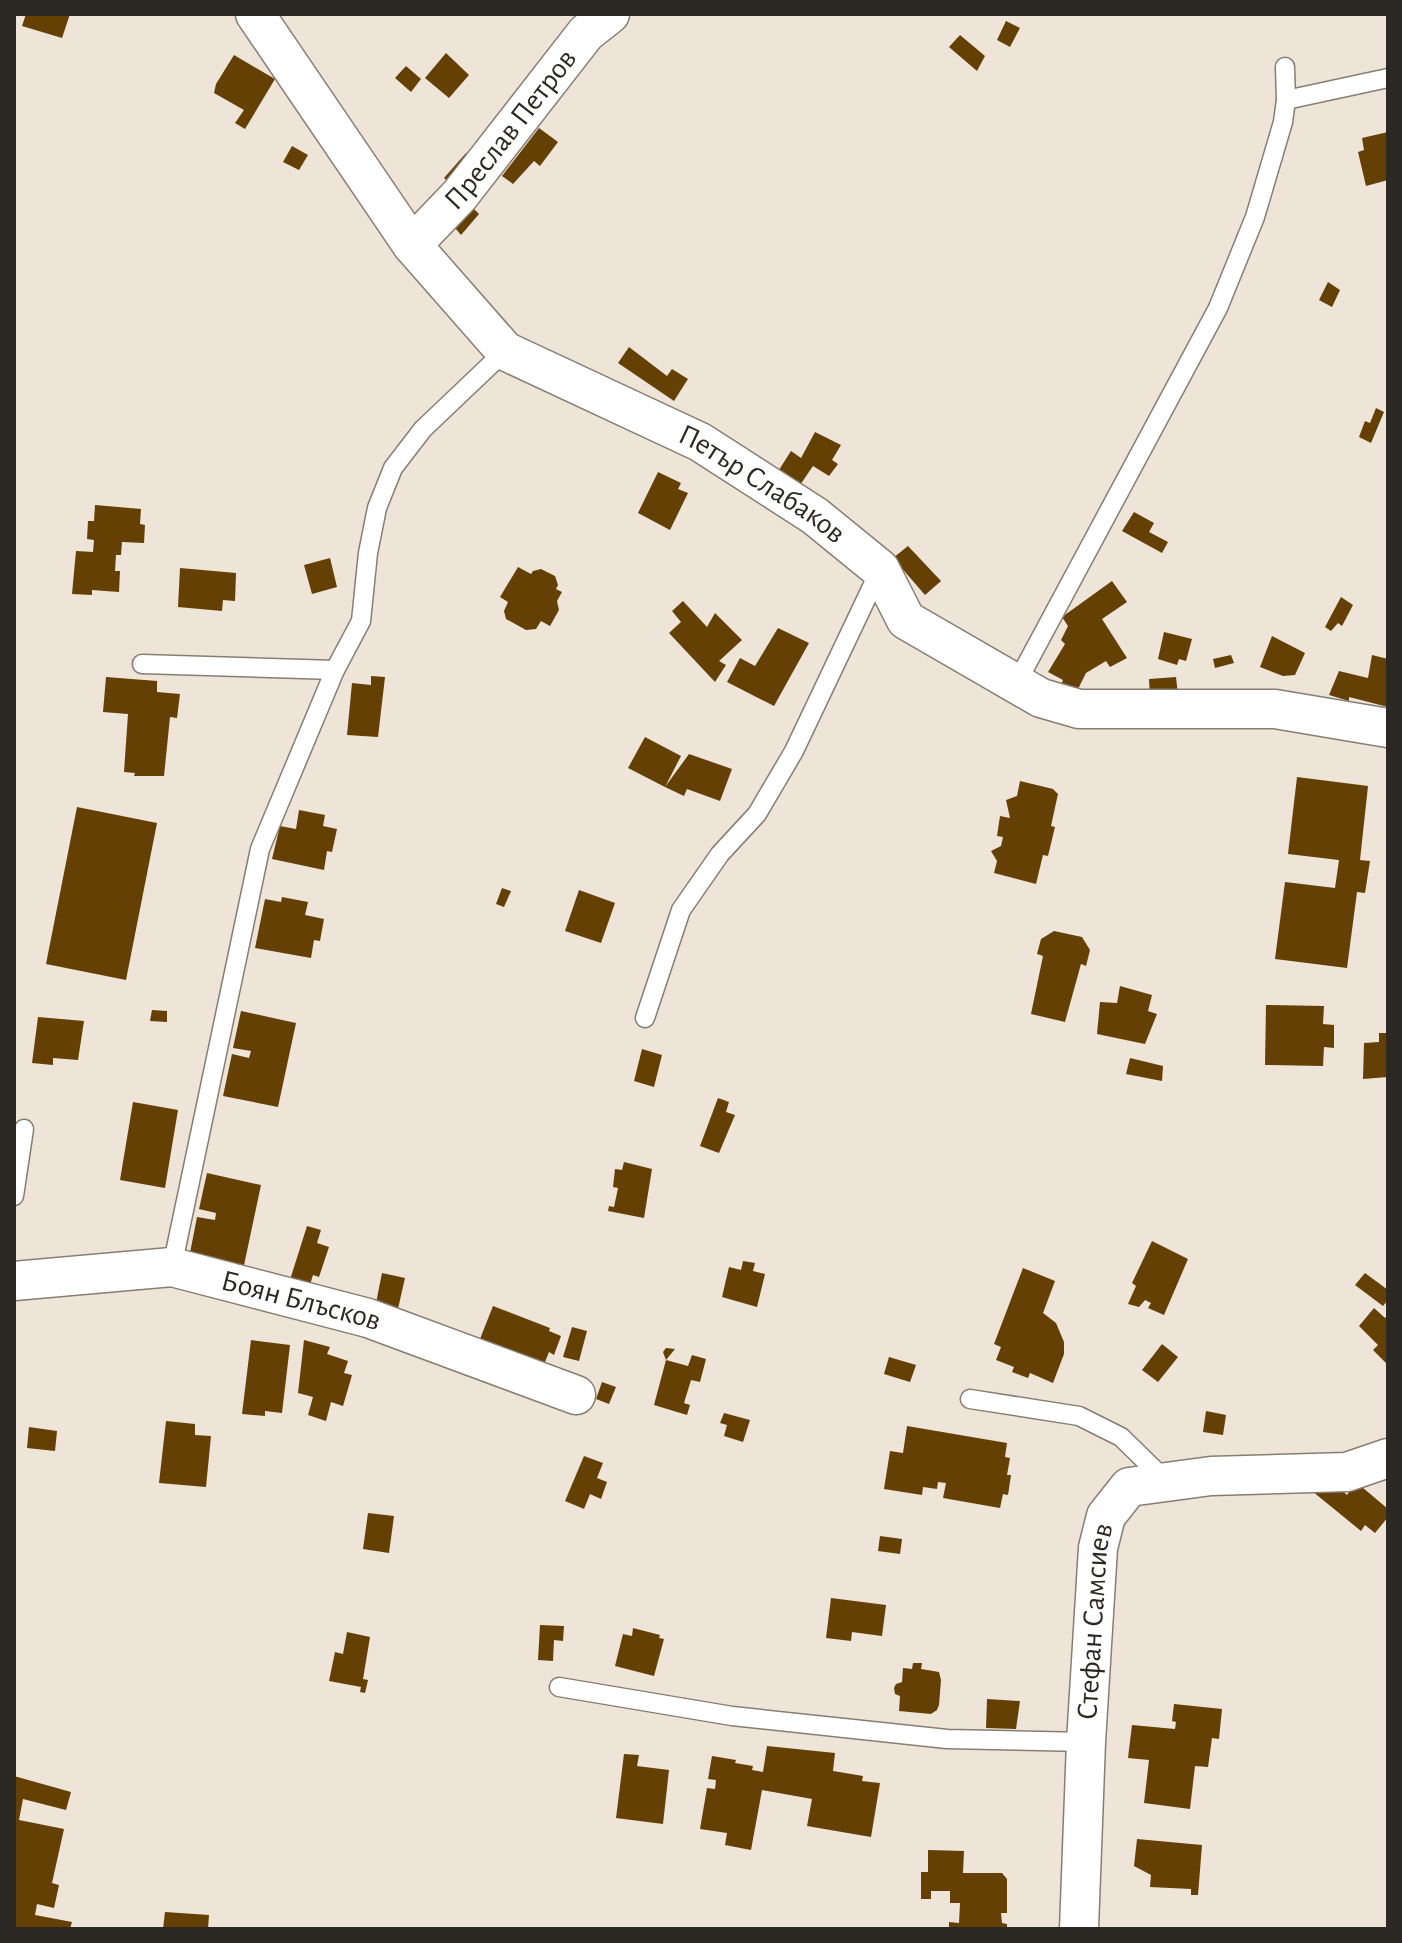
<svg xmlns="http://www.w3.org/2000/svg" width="1402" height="1943" font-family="'Alegreya Sans',sans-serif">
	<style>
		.building { fill: #654004 }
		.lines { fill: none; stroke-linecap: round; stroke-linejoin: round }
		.lane-casing { stroke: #877e73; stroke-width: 21 }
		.street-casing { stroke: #877e73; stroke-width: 41 }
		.lane { stroke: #fff; stroke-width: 18 }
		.street { stroke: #fff; stroke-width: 38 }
		.labels { text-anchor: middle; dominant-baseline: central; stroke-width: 8; stroke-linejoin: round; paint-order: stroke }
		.street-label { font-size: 30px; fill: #2c2824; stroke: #fff }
	</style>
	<rect width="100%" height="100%" fill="#eee4d8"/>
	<g class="building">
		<path d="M26 14H70L62 38 22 26Z"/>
		<path d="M1006 21 1020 28 1010 47 997 40Z"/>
		<path d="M960 35 985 56 977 71 949 47Z"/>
		<path d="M446 53 469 75 449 98 425 78Z"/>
		<path d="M234 55 275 79 245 129 235 123 244 110 214 93 216 84Z"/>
		<path d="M406 66 421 79 411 92 395 78Z"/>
		<path d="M539 128 558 142 540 166 534 161 513 184 502 176Z"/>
		<path d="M1388 132V180L1366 186 1358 152 1364 150 1362 138Z"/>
		<path d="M292 146 308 155 299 170 283 162Z"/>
		<path d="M466 153 479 165 457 189 444 178Z"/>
		<path d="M468 203 479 214 461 235 451 223Z"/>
		<path d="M1328 282 1340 290 1332 307 1319 300Z"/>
		<path d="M629 347 667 376 672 369 688 379 674 401 618 363Z"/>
		<path d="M1376 408 1384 412 1371 443 1359 437 1365 421 1370 423Z"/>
		<path d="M815 432 841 445 832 460 838 464 829 476 813 466 798 488 777 473 791 451 801 458Z"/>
		<path d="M658 472 681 483 678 489 688 493 670 530 638 513Z"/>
		<path d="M95 505 141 509 140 524 145 525 144 543 122 542 121 555H116L115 571H120L119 592 92 590V595L72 594 76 551 93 552 94 540 87 539 88 521H94Z"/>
		<path d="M1134 512 1154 523 1149 532 1168 542 1162 553 1122 531Z"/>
		<path d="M908 546 941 581 925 595 893 558Z"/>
		<path d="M330 558 337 587 312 594 304 565Z"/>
		<path d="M518 567 531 574 533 571 541 569 555 576 558 585 556 589 562 592 557 601 559 610 550 626 541 621 536 629 526 630 506 619 504 611 508 602 500 597Z"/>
		<path d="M180 568 236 573 235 601 223 600 222 611 178 607Z"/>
		<path d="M1112 581 1127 602 1102 619 1127 658 1110 667 1106 661 1086 673 1076 693 1061 685 1063 680 1048 672 1065 644 1061 640 1068 626 1062 617Z"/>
		<path d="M1341 597 1353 605 1342 626 1338 623 1331 631 1325 627Z"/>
		<path d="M683 601 707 627 715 613 742 640 719 661 726 665 715 682 669 633 681 622 672 611Z"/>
		<path d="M778 628 809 643 774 706 727 682 740 658 755 666Z"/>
		<path d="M1164 632 1192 639 1186 661 1179 659 1177 665 1158 659Z"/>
		<path d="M1272 636 1305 653 1295 675 1283 676 1260 667Z"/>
		<path d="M1231 655 1234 663 1215 668 1213 659Z"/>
		<path d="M1372 655 1388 659V707L1349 697V701L1329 695 1339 671 1368 678Z"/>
		<path d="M371 676 385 677 378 737 347 735 352 683 371 685Z"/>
		<path d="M106 677 157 681V692L180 694 177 718 170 717 164 776H134L135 773 124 772 128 714 103 712Z"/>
		<path d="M1176 677 1178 695 1150 699 1149 679Z"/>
		<path d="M645 737 681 756 665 787 689 754 732 769 720 801 687 789 684 796 665 787 628 768Z"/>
		<path d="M1297 777 1368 786 1360 860 1370 861 1365 893 1357 892 1347 968 1275 959 1285 882 1335 888 1339 860 1288 854Z"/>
		<path d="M1020 781 1053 789 1058 794 1051 826 1055 827 1048 856 1043 855 1036 884 994 873 997 861 991 851 1001 846 1003 837 997 836 1000 816 1010 818 1006 800 1017 796Z"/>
		<path d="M77 807 157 823 126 980 46 964Z"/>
		<path d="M299 810 325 815 323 826 337 829 332 852 327 851 324 870 272 859 280 826 296 829Z"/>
		<path d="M502 888 511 891 504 907 496 904Z"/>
		<path d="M579 890 615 903 601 943 565 931Z"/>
		<path d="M282 897 308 902 305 915 324 919 320 941 314 940 311 958 255 948 265 899 281 902Z"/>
		<path d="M1054 931 1082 937 1090 950 1086 966 1081 964 1065 1022 1031 1014 1043 956 1037 954 1041 939Z"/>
		<path d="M1120 986 1152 995 1148 1011 1157 1014 1145 1044 1097 1034 1100 1002 1117 1003Z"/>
		<path d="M1266 1005 1324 1006 1323 1024 1334 1025V1048L1324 1047 1323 1066 1265 1065Z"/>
		<path d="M152 1010 167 1011V1022L150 1021Z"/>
		<path d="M241 1011 296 1023 278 1107 223 1096 232 1054 249 1058 251 1051 233 1048Z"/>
		<path d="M38 1017 84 1021 78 1060 53 1058V1065L32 1063Z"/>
		<path d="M1379 1033H1388V1077L1363 1079 1364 1043 1379 1042Z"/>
		<path d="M642 1049 662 1055 654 1087 634 1081Z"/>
		<path d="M1130 1058 1163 1066 1162 1081 1126 1074Z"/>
		<path d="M718 1098 729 1102 726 1112 735 1115 719 1153 700 1146Z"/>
		<path d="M133 1102 178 1110 165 1188 120 1180Z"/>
		<path d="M624 1162 652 1169 644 1218 608 1211 609 1206 614 1207 618 1188 613 1187 615 1169 622 1170Z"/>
		<path d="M207 1173 261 1185 243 1270 189 1258 197 1217 215 1220 216 1213 199 1209Z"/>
		<path d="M307 1226 321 1230 317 1243 329 1247 319 1277 313 1275 309 1288 289 1283Z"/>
		<path d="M1152 1241 1188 1259 1164 1315 1148 1308 1151 1303 1145 1300 1139 1307 1128 1304 1136 1286 1132 1283Z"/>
		<path d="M743 1261 755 1263 753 1271 765 1274 757 1307 722 1297 729 1267 741 1270Z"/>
		<path d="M1023 1268 1055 1281 1043 1313 1056 1323 1064 1342V1354L1053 1383 1030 1373 1028 1378 1012 1372 1014 1367 996 1360 1001 1347 994 1344Z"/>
		<path d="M382 1273 405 1278 397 1313 375 1308Z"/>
		<path d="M1365 1273 1388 1290V1300L1383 1306 1355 1285Z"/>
		<path d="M493 1306 550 1328 549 1331 561 1336 554 1355 549 1352 539 1377 478 1344Z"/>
		<path d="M1374 1308 1385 1318 1388 1314V1365L1373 1350 1378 1345 1359 1326Z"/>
		<path d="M572 1327 587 1331 579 1361 563 1357Z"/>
		<path d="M251 1340 290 1345 282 1413 265 1411V1416L242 1414Z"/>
		<path d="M304 1340 330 1347 327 1354 348 1361 344 1373 352 1375 343 1406 331 1402 326 1421 308 1415 313 1397 298 1393Z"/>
		<path d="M1162 1344 1178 1357 1158 1382 1142 1370Z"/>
		<path d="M666 1348 675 1349 666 1360 663 1352Z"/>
		<path d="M692 1355 706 1359 700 1382 691 1380 684 1403 690 1405 687 1415 654 1405 666 1360 688 1366Z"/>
		<path d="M889 1357 916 1365 910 1382 884 1374Z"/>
		<path d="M602 1382 616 1387 609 1404 596 1399Z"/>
		<path d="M1206 1411 1226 1415 1223 1435 1203 1432Z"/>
		<path d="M724 1413 750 1420 743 1442 724 1436 727 1425 720 1423Z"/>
		<path d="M166 1421 195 1424V1435L211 1436 206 1487 159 1483Z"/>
		<path d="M907 1426 1007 1443 1005 1457 1010 1458 1007 1475H1011L1008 1495 1003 1494 1000 1508 943 1498 946 1483 938 1482 937 1489 923 1487 922 1495 884 1489 890 1451 903 1453Z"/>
		<path d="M29 1427 57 1431 55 1451 27 1448Z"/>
		<path d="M584 1456 603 1463 597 1478 607 1482 601 1499 590 1494 584 1509 565 1501Z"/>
		<path d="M1324 1475 1347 1495 1356 1482 1388 1509V1517L1375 1533 1365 1525 1361 1531 1312 1491Z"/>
		<path d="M368 1513 394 1516 389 1553 363 1549Z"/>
		<path d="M880 1536 902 1539 900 1554 878 1551Z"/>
		<path d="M831 1598 886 1605 882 1636 852 1632 851 1641 826 1638Z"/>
		<path d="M540 1625 564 1626 563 1641 554 1640 553 1661 538 1660Z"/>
		<path d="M633 1628 660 1635 659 1638 664 1639 654 1676 615 1666 623 1634 632 1636Z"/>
		<path d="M347 1632 370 1637 363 1679 368 1680 365 1693 360 1692 361 1687 329 1681 335 1652 343 1654Z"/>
		<path d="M913 1663H922L921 1669 939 1672 941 1680 939 1705 937 1710 931 1714 899 1711 900 1696 895 1694 894 1688 896 1684 902 1682 903 1668 912 1669Z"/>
		<path d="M987 1699 1020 1701 1016 1729 986 1728Z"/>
		<path d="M1174 1704 1222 1709 1219 1739 1212 1738 1208 1767 1195 1766 1190 1809 1144 1803 1149 1760 1128 1758 1132 1725 1175 1729 1176 1722 1172 1721Z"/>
		<path d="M767 1746 835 1753 833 1771 863 1776 862 1781 880 1783 871 1837 807 1826 812 1799 762 1790 751 1850 725 1845 727 1833 700 1829 707 1788 715 1789 716 1780 708 1779 712 1756 736 1760 735 1763 753 1766 752 1770 763 1772Z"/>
		<path d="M624 1754 639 1755 637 1766 669 1770 663 1824 616 1818Z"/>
		<path d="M14 1776 71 1792 66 1810 23 1799 19 1820 64 1829 52 1883 59 1885 54 1908 37 1904 35 1915 72 1922 70 1929H14Z"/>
		<path d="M1137 1839 1202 1845 1198 1895H1191V1889L1150 1887 1151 1875 1134 1866Z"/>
		<path d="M928 1850 964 1851 963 1873H1002L1007 1879V1913H1001L1002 1923 1007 1924V1929H949V1922L959 1923 960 1903H950V1891H931V1899H921V1872H928Z"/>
		<path d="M165 1912 209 1915 208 1929H163Z"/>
	</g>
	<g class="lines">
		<defs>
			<g id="lane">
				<path d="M1286 100 1388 78"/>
				<path d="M142 664 335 670"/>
				<path d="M1016 684 1218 308 1255 217 1283 122 1286 100 1285 67"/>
				<path d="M645 1018 681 910 720 854 757 814 794 751 879 572"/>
				<path d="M14 1196 24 1129"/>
				<path d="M172 1267 260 849 335 670 361 621 368 553 377 508 393 468 423 429 505 351"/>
				<path d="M970 1399 1079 1416 1121 1437 1165 1480"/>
				<path d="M559 1687 732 1716 947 1739 1086 1742"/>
			</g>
			<g id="street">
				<path id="s1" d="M255 14 412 245 505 351 700 442 815 516 880 569 906 620 1041 698 1079 709H1275L1388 728"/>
				<path id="s2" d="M412 245 459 196 586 33 610 14"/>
				<path id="s3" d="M14 1281 172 1267 368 1318 576 1395"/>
				<path id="s4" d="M1079 1929 1086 1742 1098 1548 1106 1516 1129 1487 1211 1476 1347 1472 1388 1458"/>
			</g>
		</defs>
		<use href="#lane" class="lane-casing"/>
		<use href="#street" class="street-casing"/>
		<use href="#lane" class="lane"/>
		<use href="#street" class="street"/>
	</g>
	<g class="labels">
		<g class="street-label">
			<text stroke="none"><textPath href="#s2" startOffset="152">Преслав Петров</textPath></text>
			<text stroke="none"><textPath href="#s1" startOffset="710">Петър Слабаков</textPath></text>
			<text stroke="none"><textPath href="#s3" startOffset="292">Боян Блъсков</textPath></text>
			<text stroke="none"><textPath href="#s4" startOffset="308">Стефан Самсиев</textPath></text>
		</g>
	</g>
	<rect width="1402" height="1943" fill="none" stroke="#2c2824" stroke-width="32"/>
</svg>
